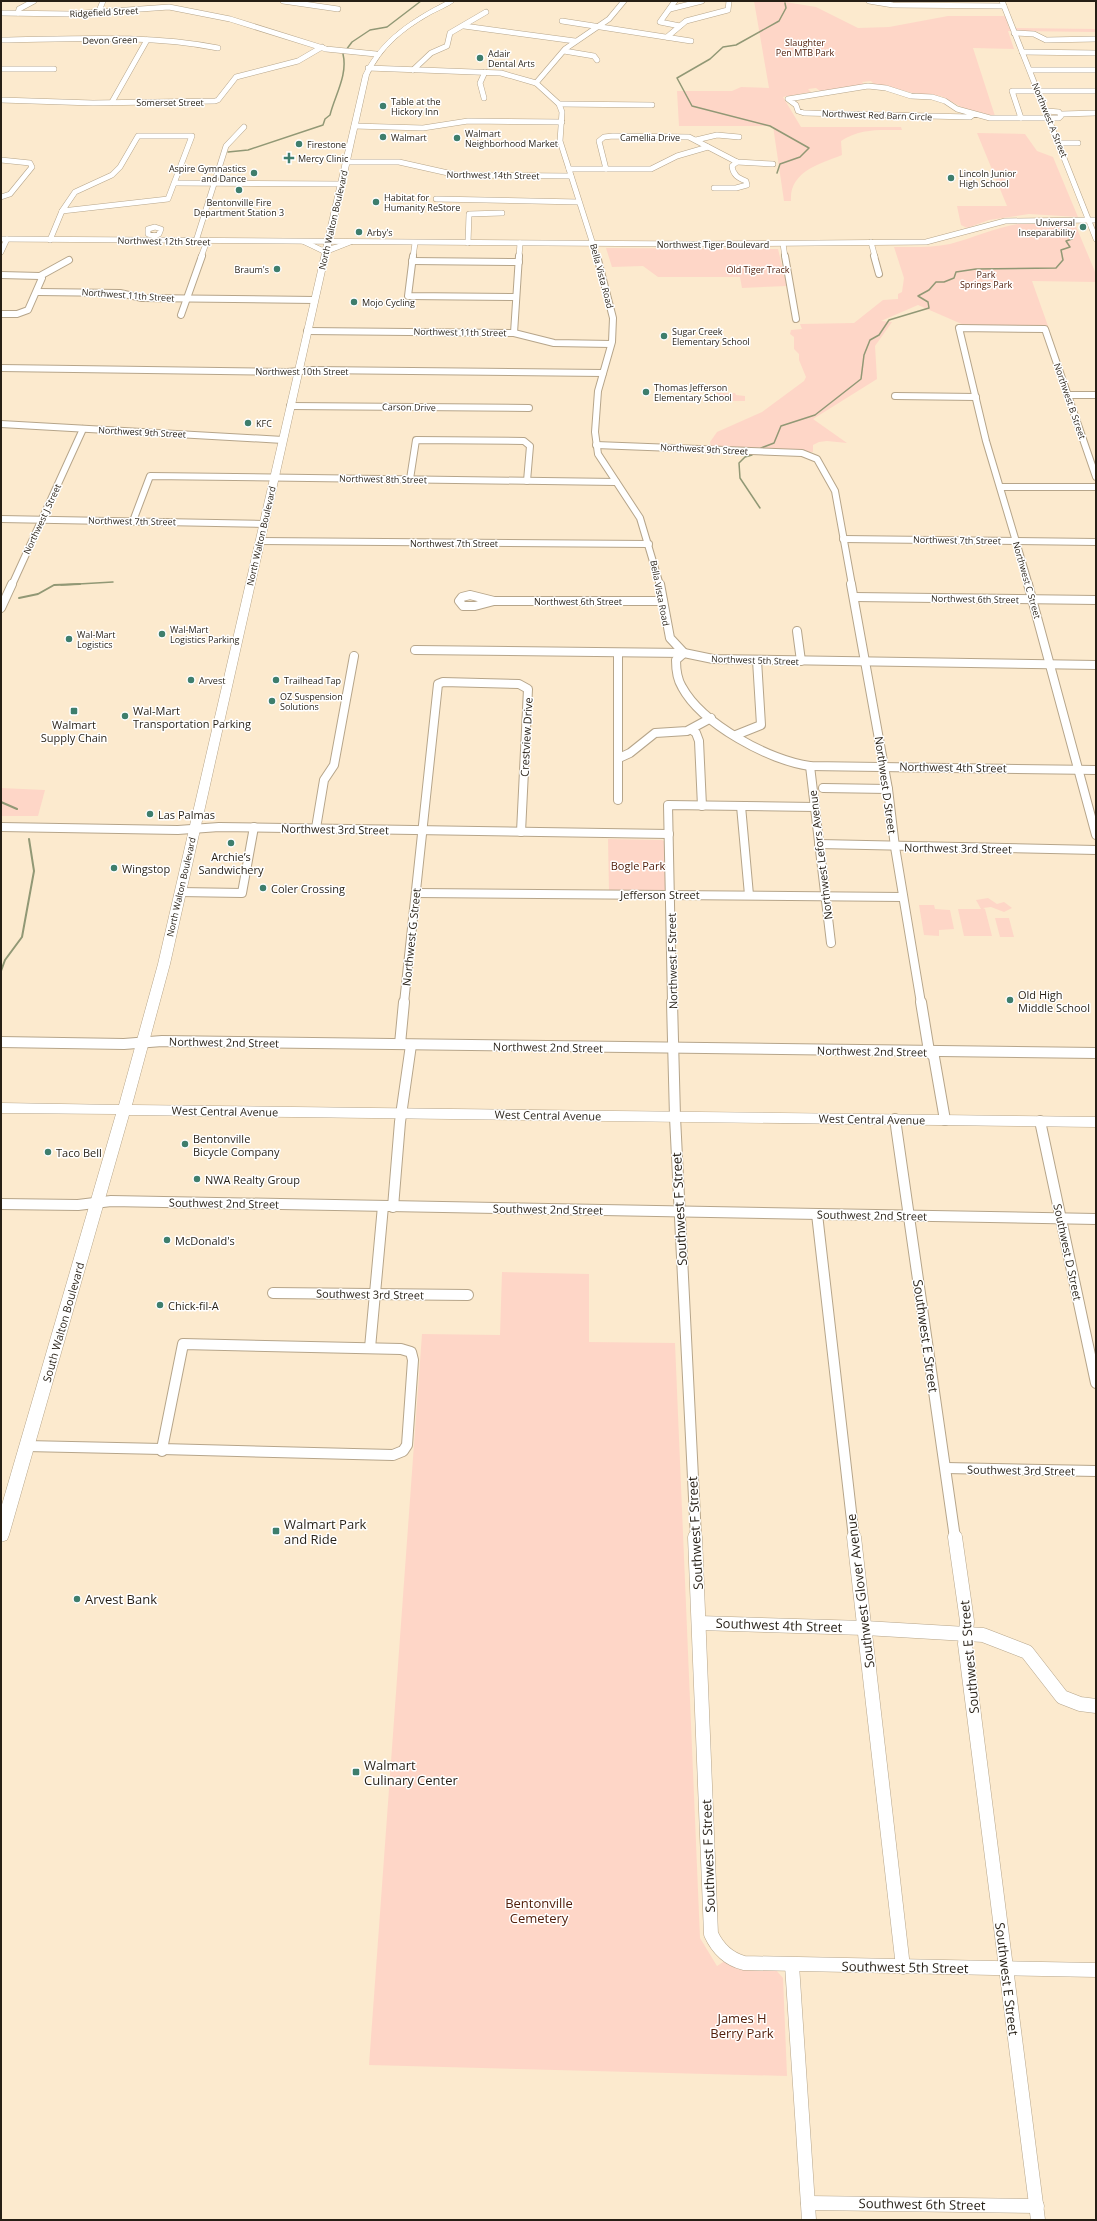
<svg xmlns="http://www.w3.org/2000/svg" width="1097" height="2221" font-family="'Open Sans',sans-serif">
	<style>
		.green { fill: #fed6c7 }
		.lines { fill: none; stroke-linecap: round; stroke-linejoin: round }
		.stream-far1 { stroke: #919875; stroke-width: 1.5 }
		.stream { stroke: #919875; stroke-width: 2 }
		.minor-far4-casing { stroke: #b6a58a; stroke-width: 6 }
		.minor-far3-casing { stroke: #b6a58a; stroke-width: 8 }
		.minor-far2-casing { stroke: #b6a58a; stroke-width: 10 }
		.minor-far1-casing { stroke: #b6a58a; stroke-width: 12 }
		.minor-casing { stroke: #b6a58a; stroke-width: 15 }
		.major-casing { stroke: #b6a58a; stroke-width: 1 }
		.minor-far4 { stroke: #fff; stroke-width: 5 }
		.minor-far3 { stroke: #fff; stroke-width: 6 }
		.minor-far2 { stroke: #fff; stroke-width: 8 }
		.minor-far1 { stroke: #fff; stroke-width: 10 }
		.minor { stroke: #fff; stroke-width: 14 }
		.major { fill: #fff; fill-rule: evenodd }
		.poi-dot { fill: #3e7e6d; stroke: #fff; stroke-width: 1.5 }
		.labels { text-anchor: middle; dominant-baseline: central; stroke-width: 3; stroke-linejoin: round; paint-order: stroke }
		.far-street-label { font-size: 9px; fill: #261f15; stroke: #fff }
		.far-park-label { font-size: 9px; fill: #52200c; stroke: #fff }
		.far-poi-label { font-size: 9px; fill: #261f15; stroke: #fff; text-anchor: start }
		.poi-label { font-size: 11px; fill: #261f15; stroke: #fff; text-anchor: start }
		.street-label { font-size: 11px; fill: #261f15; stroke: #fff }
		.park-label { font-size: 11px; fill: #52200c; stroke: #fff }
		.near-street-label { font-size: 13px; fill: #261f15; stroke: #fff }
		.near-poi-label { font-size: 13px; fill: #261f15; stroke: #fff; text-anchor: start }
		.near-park-label { font-size: 13px; fill: #52200c; stroke: #fff }
	</style>
	<rect width="100%" height="100%" fill="#fceace"/>
	<g class="green">
		<path d="M754 1H779L816 7 858 28 889 27 948 16H1006L1009 28 1096 29V32L1008 31 1014 49 973 48 995 116 965 109 941 96 916 94 891 87 875 85 871 81 862 82 865 85 820 91 816 88 808 89 811 92 783 97 801 127H901L902 130C880 130 860 128 841 141L842 155C819 164 789 172 791 201H784L773 126H679L677 91H732L741 87 769 88Z"/>
		<path d="M977 133 1025 134 1037 151 1053 157 1078 217 1029 214 989 220 967 228 961 225 957 206H1007Z"/>
		<path d="M1018 224H1075L1096 274V282L1032 281 1048 326 964 325 918 305 881 321 892 322 875 346 877 379 813 419 847 443 827 441 819 442 813 445V452L711 446 710 442 717 432 762 412 804 381 806 377 799 360V354L794 349V337L790 334 791 330 802 329 800 324 854 323 883 300 898 299V294L902 292 904 278 894 247C913 247 931 248 950 244 973 238 994 228 1018 224Z"/>
		<path d="M606 248 778 249 787 286 742 288 740 277H658L643 266 612 267Z"/>
		<path d="M717 393H735L736 395 745 396V401H718Z"/>
		<path d="M1 788 45 790 38 816H1Z"/>
		<path d="M608 839 662 840 665 842 667 890 609 891Z"/>
		<path d="M988 898 997 904 1004 902 1012 908 1004 912 991 907 983 908 985 909 992 936H964L958 909H981L976 900Z"/>
		<path d="M919 905H934L935 909 950 910 954 929 939 930V936L924 935Z"/>
		<path d="M995 918H1009L1014 937H1000Z"/>
		<path d="M502 1272 589 1274V1342L675 1343 700 1938 717 1966 728 1959 775 1969 783 1978 787 2076 369 2065 422 1334 500 1335Z"/>
	</g>
	<g class="lines">
		<g class="stream-far1">
			<path d="M228 152 248 150 323 125 325 119 330 115C335 95 348 75 343 54L352 42 370 30 387 27 421 1"/>
			<path d="M777 173 780 164 800 157 809 148 770 126 692 106 677 78 710 59 723 47 736 45 779 21 786 8 785 3"/>
			<path d="M761 448 774 443 781 426 815 415 861 379 864 355 870 340 879 335 889 320 929 308 928 302 918 296 929 290 936 282H944L954 278 956 272 976 269 1056 268 1063 260 1061 250 1070 247 1066 241 1072 239"/>
			<path d="M752 455 745 457 739 463 740 478 760 508"/>
			<path d="M61 585 113 582"/>
		</g>
		<g class="stream">
			<path d="M19 598 38 594 54 585 80 584"/>
			<path d="M1 802 17 809"/>
			<path d="M1 971 5 960 22 937 34 871 29 839"/>
			<path d="M1 984V993"/>
		</g>
		<defs>
			<g id="minor-far4">
				<path d="M283 1 338 9"/>
				<path d="M675 1 660 22 680 26"/>
				<path d="M869 1 893 5 1004 6"/>
				<path d="M1002 1 1096 239"/>
				<path d="M670 9 702 1"/>
				<path d="M99 11 103 1"/>
				<path d="M1 13 70 14 169 7 230 19 326 49 376 54"/>
				<path d="M18 13 19 9 34 1"/>
				<path d="M562 21 691 41"/>
				<path d="M464 26 575 41"/>
				<path d="M1014 33 1034 34 1046 40 1096 39"/>
				<path d="M667 37 686 21 728 10 729 1"/>
				<path d="M1 40C73 39 147 34 218 48"/>
				<path d="M564 51 594 56 597 60"/>
				<path d="M1022 52 1096 53"/>
				<path d="M368 68 501 73 536 83 559 104 562 112 560 141 597 257"/>
				<path d="M1 69H54"/>
				<path d="M413 70 431 53 447 46 450 33 486 12"/>
				<path d="M1030 70H1096"/>
				<path d="M536 83 565 49 609 19 624 1"/>
				<path d="M484 98 480 83 485 72"/>
				<path d="M1 100 93 103 215 101 218 100 236 77 298 61 322 47"/>
				<path d="M112 102 147 40"/>
				<path d="M559 104 652 105"/>
				<path d="M974 114 970 117 804 113 798 111 796 105 788 99 868 86 886 88 911 96 932 97 945 101 957 109 990 118H1059L1061 116 1059 112 1047 111"/>
				<path d="M1062 114 1096 113"/>
				<path d="M1021 118 1012 91H1096"/>
				<path d="M354 126 423 128 468 121 562 122"/>
				<path d="M138 136H192L168 199 62 211 75 192 112 175 120 167Z"/>
				<path d="M696 140 717 135 739 137"/>
				<path d="M1059 143H1078"/>
				<path d="M1 160 30 163 32 167 10 194 1 197"/>
				<path d="M346 162H399L457 175 571 176"/>
				<path d="M569 169H651L677 156 708 147"/>
				<path d="M606 169 599 141 604 137 613 136 689 137 737 162 773 164"/>
				<path d="M175 183 341 184"/>
				<path d="M714 188H736L747 185 746 181C738 178 733 175 732 166L737 162"/>
				<path d="M436 199 579 202"/>
				<path d="M155 227 161 229 159 234 155 236 148 234V229Z"/>
				<path d="M1 239 693 244 926 242 1005 221 1096 220"/>
				<path d="M50 240 62 211"/>
				<path d="M154 241 155 236"/>
				<path d="M196 241 226 146 244 127"/>
				<path d="M871 242 875 257"/>
				<path d="M468 243 469 214 502 213"/>
				<path d="M783 244 785 257"/>
				<path d="M1 252 7 239"/>
				<path d="M201 257 207 241"/>
				<path d="M413 257 415 243"/>
				<path d="M519 257 520 243"/>
			</g>
			<g id="minor-far3">
				<path d="M413 256 408 296 516 297"/>
				<path d="M597 256 613 318 612 342 598 391 595 432 598 454 640 518 660 585"/>
				<path d="M785 256 796 319"/>
				<path d="M874 256 879 274"/>
				<path d="M412 261 519 262"/>
				<path d="M1 275 40 276 42 278 28 310 17 314H1"/>
				<path d="M40 276 69 260"/>
				<path d="M38 292 120 293 142 298 314 300"/>
				<path d="M181 315 202 256"/>
				<path d="M307 331 514 333 554 343 611 344"/>
				<path d="M514 333 519 256"/>
				<path d="M1 368 287 372 313 370 603 373"/>
				<path d="M1067 395H1096"/>
				<path d="M895 396 976 397"/>
				<path d="M290 406 529 408"/>
				<path d="M1 424 283 440"/>
				<path d="M596 445 802 453 817 459 835 491 852 585"/>
				<path d="M410 479 416 440 524 441 530 446 527 481"/>
				<path d="M1001 487H1096"/>
				<path d="M1 519 263 524"/>
				<path d="M133 521 150 476 616 482"/>
				<path d="M843 539 1096 542"/>
				<path d="M260 541 649 544"/>
				<path d="M12 585 83 429"/>
				<path d="M1029 585 986 441 959 328 1045 329 1096 477"/>
			</g>
			<g id="minor-far2">
				<path d="M660 584 670 638 684 653"/>
				<path d="M851 584 888 789 895 847 921 1003"/>
				<path d="M1028 584 1096 835"/>
				<path d="M470 595 494 601 475 606H463L459 601 462 597Z"/>
				<path d="M854 597 1096 600"/>
				<path d="M494 601H663"/>
				<path d="M1 608 12 584"/>
				<path d="M797 631 801 661"/>
				<path d="M415 650 684 653 713 659 1096 665"/>
				<path d="M684 653 676 660C676 669 677 679 682 687 702 724 770 761 810 766L1096 770"/>
				<path d="M618 654V800"/>
				<path d="M692 730 696 733 699 741 702 806"/>
				<path d="M736 735 761 725 757 660"/>
				<path d="M619 758 630 753 655 733 687 731 711 718"/>
				<path d="M810 766 831 943"/>
				<path d="M823 788 888 789"/>
				<path d="M741 806 749 895"/>
				<path d="M1 827 178 830 219 827 669 834"/>
				<path d="M316 828 324 780 334 765 354 656"/>
				<path d="M819 844 1096 850"/>
				<path d="M180 892 242 893 254 827"/>
				<path d="M416 893 903 897"/>
				<path d="M404 1003 438 684 443 682 519 684 528 689 521 832"/>
				<path d="M672 1003 668 805 815 807"/>
			</g>
			<g id="minor-far1">
				<path d="M672 1002 675 1117 696 1538"/>
				<path d="M921 1002 929 1051 934 1057 945 1120"/>
				<path d="M1 1042 124 1044 162 1041 1096 1053"/>
				<path d="M400 1044 404 1002"/>
				<path d="M895 1119 955 1538"/>
				<path d="M1040 1121 1096 1383"/>
				<path d="M1 1204 78 1205 111 1201 1096 1219"/>
				<path d="M393 1207 400 1122 411 1045"/>
				<path d="M817 1214 854 1538"/>
				<path d="M273 1293 468 1295"/>
				<path d="M183 1344 401 1349 411 1352 413 1360 407 1445 403 1451 393 1455 162 1449Z"/>
				<path d="M370 1348 383 1206"/>
				<path d="M26 1446 162 1449"/>
				<path d="M162 1451V1449"/>
				<path d="M946 1468 1096 1471"/>
			</g>
			<g id="minor">
				<path d="M695 1537 711 1934C718 1949 728 1959 744 1963L1096 1970"/>
				<path d="M854 1537 903 1967"/>
				<path d="M955 1537 967 1621 965 1644 1038 2220"/>
				<path d="M699 1623 865 1628 983 1635 1027 1652 1062 1697 1080 1704 1096 1706"/>
				<path d="M792 1965 809 2220"/>
				<path d="M808 2203 1037 2206"/>
			</g>
			<path id="major" d="M447 1H455C448 7 436 11 428 16 402 31 382 48 369 75L331 246 353 240 357 242 329 253 170 964 132 1105 1096 1117V1127L129 1115 9 1535 7 1540 1 1542V1508L116 1114 1 1113V1103L119 1105 158 964 322 253 299 242 306 240 323 248 363 75C381 38 412 19 447 1Z"/>
		</defs>
		<use href="#minor-far4" class="minor-far4-casing"/>
		<use href="#minor-far3" class="minor-far3-casing"/>
		<use href="#minor-far2" class="minor-far2-casing"/>
		<use href="#minor-far1" class="minor-far1-casing"/>
		<use href="#minor" class="minor-casing"/>
		<use href="#major" class="major-casing"/>
		<use href="#minor-far4" class="minor-far4"/>
		<use href="#minor-far3" class="minor-far3"/>
		<use href="#minor-far2" class="minor-far2"/>
		<use href="#minor-far1" class="minor-far1"/>
		<use href="#minor" class="minor"/>
		<use href="#major" class="major"/>
	</g>
	<g class="poi-dot">
		<circle cx="480" cy="58" r="4"/>
		<circle cx="383" cy="106" r="4"/>
		<circle cx="383" cy="137" r="4"/>
		<circle cx="457" cy="138" r="4"/>
		<circle cx="299" cy="144" r="4"/>
		<path d="M287 152h4v4h4v4h-4v4h-4v-4h-4v-4h4z"/>
		<circle cx="254" cy="173" r="4"/>
		<circle cx="951" cy="178" r="4"/>
		<circle cx="239" cy="190" r="4"/>
		<circle cx="376" cy="202" r="4"/>
		<circle cx="1083" cy="227" r="4"/>
		<circle cx="359" cy="232" r="4"/>
		<circle cx="277" cy="269" r="4"/>
		<circle cx="354" cy="302" r="4"/>
		<circle cx="664" cy="336" r="4"/>
		<circle cx="646" cy="392" r="4"/>
		<circle cx="248" cy="423" r="4"/>
		<circle cx="162" cy="634" r="4"/>
		<circle cx="69" cy="639" r="4"/>
		<circle cx="191" cy="680" r="4"/>
		<circle cx="276" cy="680" r="4"/>
		<circle cx="272" cy="701" r="4"/>
		<rect x="70" y="707" width="8" height="8" rx="2"/>
		<circle cx="125" cy="716" r="4"/>
		<circle cx="150" cy="814" r="4"/>
		<circle cx="231" cy="843" r="4"/>
		<circle cx="114" cy="868" r="4"/>
		<circle cx="263" cy="888" r="4"/>
		<circle cx="1010" cy="1000" r="4"/>
		<circle cx="185" cy="1144" r="4"/>
		<circle cx="48" cy="1152" r="4"/>
		<circle cx="197" cy="1179" r="4"/>
		<circle cx="167" cy="1240" r="4"/>
		<circle cx="160" cy="1305" r="4"/>
		<rect x="272" y="1527" width="8" height="8" rx="2"/>
		<circle cx="77" cy="1599" r="4"/>
		<rect x="352" y="1768" width="8" height="8" rx="2"/>
	</g>
	<g class="labels">
		<g class="far-street-label">
			<text transform="translate(104 12) rotate(-3)">Ridgefield Street</text>
			<text transform="translate(110 40) rotate(-1)">Devon Green</text>
			<text x="170" y="102">Somerset Street</text>
			<text transform="translate(877 115) rotate(2)">Northwest Red Barn Circle</text>
			<text transform="translate(1050 120) rotate(68)">Northwest A Street</text>
			<text x="650" y="137">Camellia Drive</text>
			<text transform="translate(493 175) rotate(1)">Northwest 14th Street</text>
			<text transform="translate(333 220) rotate(-77)">North Walton Boulevard</text>
			<text transform="translate(164 241) rotate(1)">Northwest 12th Street</text>
			<text x="713" y="244">Northwest Tiger Boulevard</text>
			<text transform="translate(602 276) rotate(75)">Bella Vista Road</text>
			<text transform="translate(128 295) rotate(4)">Northwest 11th Street</text>
			<text transform="translate(460 332) rotate(1)">Northwest 11th Street</text>
			<text x="302" y="371">Northwest 10th Street</text>
			<text transform="translate(1070 401) rotate(71)">Northwest B Street</text>
			<text transform="translate(409 407) rotate(1)">Carson Drive</text>
			<text transform="translate(142 432) rotate(3)">Northwest 9th Street</text>
			<text transform="translate(704 449) rotate(3)">Northwest 9th Street</text>
			<text transform="translate(383 479) rotate(1)">Northwest 8th Street</text>
			<text transform="translate(42 519) rotate(-65)">Northwest J Street</text>
			<text transform="translate(132 521) rotate(1)">Northwest 7th Street</text>
			<text transform="translate(261 536) rotate(-77)">North Walton Boulevard</text>
			<text transform="translate(957 540) rotate(1)">Northwest 7th Street</text>
			<text x="454" y="543">Northwest 7th Street</text>
			<text transform="translate(1027 580) rotate(74)">Northwest C Street</text>
			<text transform="translate(660 593) rotate(79)">Bella Vista Road</text>
			<text transform="translate(975 599) rotate(1)">Northwest 6th Street</text>
			<text x="578" y="601">Northwest 6th Street</text>
			<text transform="translate(755 660) rotate(2)">Northwest 5th Street</text>
			<text transform="translate(181 887) rotate(-77)">North Walton Boulevard</text>
		</g>
		<g class="far-park-label">
			<text x="805" y="42">Slaughter<tspan x="805" dy="10">Pen MTB Park</tspan></text>
			<text x="758" y="269">Old Tiger Track</text>
			<text x="986" y="274">Park<tspan x="986" dy="10">Springs Park</tspan></text>
		</g>
		<g class="far-poi-label">
			<text x="488" y="53">Adair<tspan x="488" dy="10">Dental Arts</tspan></text>
			<text x="391" y="101">Table at the<tspan x="391" dy="10">Hickory Inn</tspan></text>
			<text x="465" y="133">Walmart<tspan x="465" dy="10">Neighborhood Market</tspan></text>
			<text x="391" y="137">Walmart</text>
			<text x="307" y="144">Firestone</text>
			<text x="298" y="158">Mercy Clinic</text>
			<text x="246" y="168" text-anchor="end">Aspire Gymnastics<tspan x="246" dy="10">and Dance</tspan></text>
			<text x="959" y="173">Lincoln Junior<tspan x="959" dy="10">High School</tspan></text>
			<text x="384" y="197">Habitat for<tspan x="384" dy="10">Humanity ReStore</tspan></text>
			<text x="239" y="202" text-anchor="middle">Bentonville Fire<tspan x="239" dy="10">Department Station 3</tspan></text>
			<text x="1075" y="222" text-anchor="end">Universal<tspan x="1075" dy="10">Inseparability</tspan></text>
			<text x="367" y="232">Arby's</text>
			<text x="269" y="269" text-anchor="end">Braum's</text>
			<text x="362" y="302">Mojo Cycling</text>
			<text x="672" y="331">Sugar Creek<tspan x="672" dy="10">Elementary School</tspan></text>
			<text x="654" y="387">Thomas Jefferson<tspan x="654" dy="10">Elementary School</tspan></text>
			<text x="256" y="423">KFC</text>
			<text x="170" y="629">Wal-Mart<tspan x="170" dy="10">Logistics Parking</tspan></text>
			<text x="77" y="634">Wal-Mart<tspan x="77" dy="10">Logistics</tspan></text>
			<text x="199" y="680">Arvest</text>
			<text x="284" y="680">Trailhead Tap</text>
			<text x="280" y="696">OZ Suspension<tspan x="280" dy="10">Solutions</tspan></text>
		</g>
		<g class="poi-label">
			<text x="133" y="710">Wal-Mart<tspan x="133" dy="13">Transportation Parking</tspan></text>
			<text x="74" y="724" text-anchor="middle">Walmart<tspan x="74" dy="13">Supply Chain</tspan></text>
			<text x="158" y="814">Las Palmas</text>
			<text x="231" y="856" text-anchor="middle">Archie’s<tspan x="231" dy="13">Sandwichery</tspan></text>
			<text x="122" y="868">Wingstop</text>
			<text x="271" y="888">Coler Crossing</text>
			<text x="1018" y="994">Old High<tspan x="1018" dy="13">Middle School</tspan></text>
			<text x="193" y="1138">Bentonville<tspan x="193" dy="13">Bicycle Company</tspan></text>
			<text x="56" y="1152">Taco Bell</text>
			<text x="205" y="1179">NWA Realty Group</text>
			<text x="175" y="1240">McDonald's</text>
			<text x="168" y="1305">Chick-fil-A</text>
		</g>
		<g class="street-label">
			<text transform="translate(526 737) rotate(-87)">Crestview Drive</text>
			<text transform="translate(953 767) rotate(1)">Northwest 4th Street</text>
			<text transform="translate(886 785) rotate(82)">Northwest D Street</text>
			<text transform="translate(335 829) rotate(1)">Northwest 3rd Street</text>
			<text transform="translate(958 848) rotate(1)">Northwest 3rd Street</text>
			<text transform="translate(820 855) rotate(-97)">Northwest Lefors Avenue</text>
			<text x="660" y="894">Jefferson Street</text>
			<text transform="translate(411 937) rotate(-84)">Northwest G Street</text>
			<text transform="translate(672 961) rotate(-91)">Northwest F Street</text>
			<text transform="translate(224 1042) rotate(1)">Northwest 2nd Street</text>
			<text transform="translate(548 1047) rotate(1)">Northwest 2nd Street</text>
			<text transform="translate(872 1051) rotate(1)">Northwest 2nd Street</text>
			<text transform="translate(225 1111) rotate(1)">West Central Avenue</text>
			<text transform="translate(548 1115) rotate(1)">West Central Avenue</text>
			<text transform="translate(872 1119) rotate(1)">West Central Avenue</text>
			<text transform="translate(224 1203) rotate(1)">Southwest 2nd Street</text>
			<text transform="translate(548 1209) rotate(1)">Southwest 2nd Street</text>
			<text transform="translate(872 1215) rotate(1)">Southwest 2nd Street</text>
			<text transform="translate(1068 1252) rotate(78)">Southwest D Street</text>
			<text transform="translate(370 1294) rotate(1)">Southwest 3rd Street</text>
			<text transform="translate(63 1322) rotate(-74)">South Walton Boulevard</text>
			<text transform="translate(1021 1470) rotate(1)">Southwest 3rd Street</text>
		</g>
		<g class="park-label">
			<text x="638" y="865">Bogle Park</text>
		</g>
		<g class="near-street-label">
			<text transform="translate(679 1209) rotate(-93)">Southwest F Street</text>
			<text transform="translate(926 1336) rotate(82)">Southwest E Street</text>
			<text transform="translate(695 1533) rotate(-93)">Southwest F Street</text>
			<text transform="translate(860 1591) rotate(-97)">Southwest Glover Avenue</text>
			<text transform="translate(779 1625) rotate(2)">Southwest 4th Street</text>
			<text transform="translate(969 1657) rotate(-95)">Southwest E Street</text>
			<text transform="translate(708 1856) rotate(-92)">Southwest F Street</text>
			<text transform="translate(905 1967) rotate(1)">Southwest 5th Street</text>
			<text transform="translate(1007 1979) rotate(83)">Southwest E Street</text>
			<text transform="translate(922 2204) rotate(1)">Southwest 6th Street</text>
		</g>
		<g class="near-poi-label">
			<text x="284" y="1524">Walmart Park<tspan x="284" dy="15">and Ride</tspan></text>
			<text x="85" y="1599">Arvest Bank</text>
			<text x="364" y="1765">Walmart<tspan x="364" dy="15">Culinary Center</tspan></text>
		</g>
		<g class="near-park-label">
			<text x="539" y="1903">Bentonville<tspan x="539" dy="15">Cemetery</tspan></text>
			<text x="742" y="2018">James H<tspan x="742" dy="15">Berry Park</tspan></text>
		</g>
	</g>
	<rect width="1097" height="2221" fill="none" stroke="#261f15" stroke-width="4"/>
</svg>
